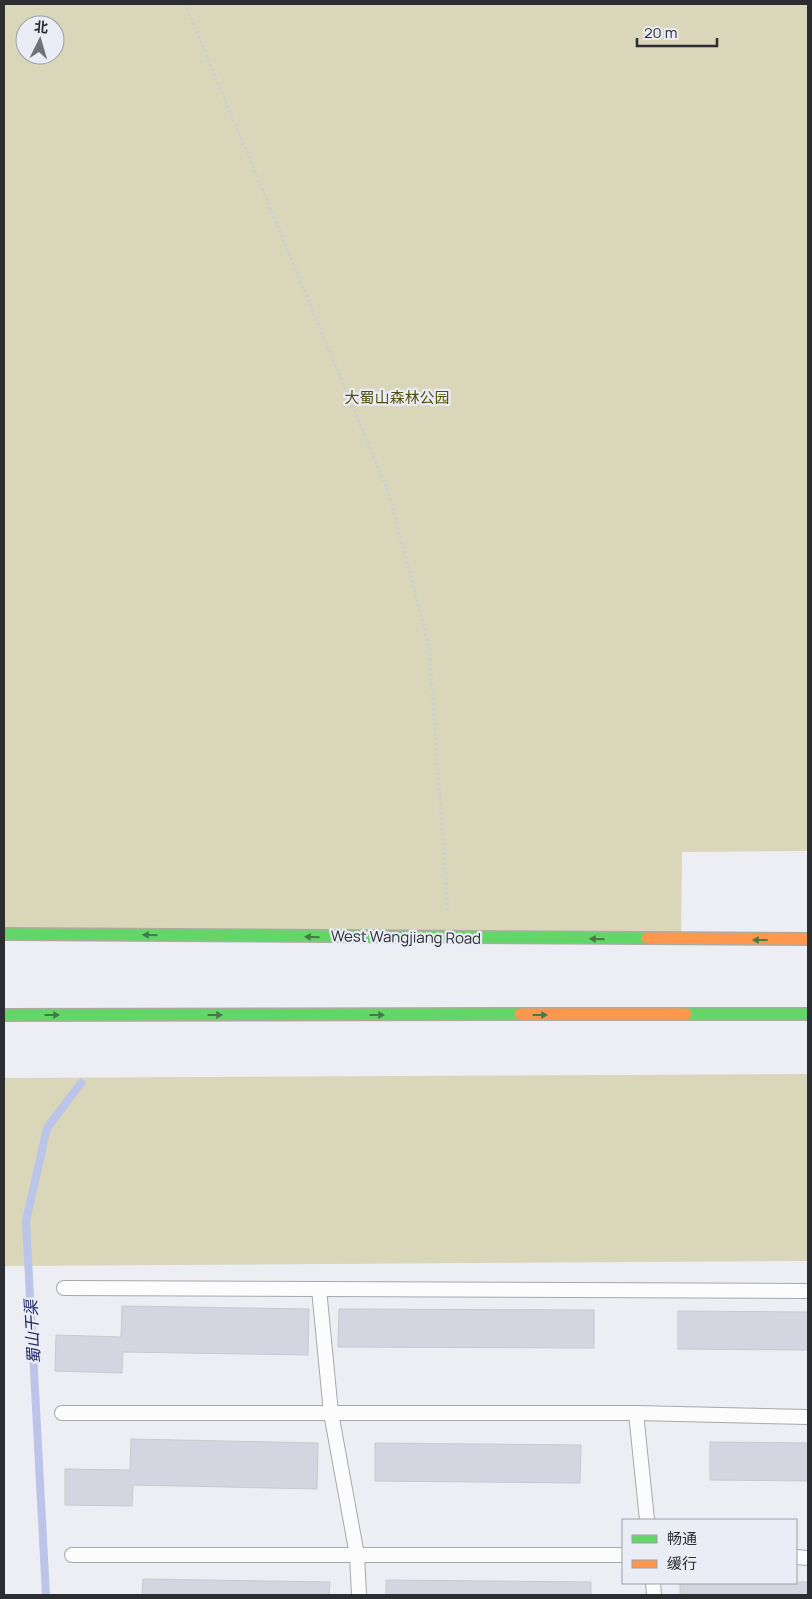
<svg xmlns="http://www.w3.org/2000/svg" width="812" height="1599" font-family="Manrope,'Noto Sans SC',sans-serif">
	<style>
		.green { fill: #d9d6ba; fill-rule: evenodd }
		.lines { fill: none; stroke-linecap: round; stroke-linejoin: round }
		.stream { stroke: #bbc5e9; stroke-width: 8 }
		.building { fill: #d3d6e0; stroke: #c8c9cc }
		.lane-casing { stroke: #a7a8ac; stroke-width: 16 }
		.fast-casing { stroke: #adaba0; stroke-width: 14 }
		.slow-casing { stroke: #adaba0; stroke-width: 14 }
		.path { stroke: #cecfd0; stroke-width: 3; stroke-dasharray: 2.5 2.5; stroke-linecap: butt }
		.lane { stroke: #fcfcfd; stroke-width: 14 }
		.fast { stroke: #63d668; stroke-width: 11 }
		.slow { stroke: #ff974d; stroke-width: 11 }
		.oneway { fill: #45794a }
		.labels { text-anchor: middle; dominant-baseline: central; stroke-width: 4.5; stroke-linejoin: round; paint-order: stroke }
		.park-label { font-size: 15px; fill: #564e0d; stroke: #eaecf6 }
		.street-label { font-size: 15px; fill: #2c2d31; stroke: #eaecf6 }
		.water-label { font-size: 16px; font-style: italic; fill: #212963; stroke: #eaecf6 }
	</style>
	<rect width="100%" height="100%" fill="#edeef3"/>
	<g class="green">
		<path d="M4 4H808V851L682 852 681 940 4 934ZM25 25H55V55H25Z"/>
		<path d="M808 1074V1261L4 1266V1078Z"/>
	</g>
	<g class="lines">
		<path class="stream" d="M46 1595 26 1221 47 1128 81 1083"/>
	</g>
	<g class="building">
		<path d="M122 1306 309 1309 308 1355 123 1352 122 1373 55 1371 56 1335 121 1337Z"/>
		<path d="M339 1309 594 1310V1348L338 1347Z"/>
		<path d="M678 1311 808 1312V1350L678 1349Z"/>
		<path d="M131 1439 318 1443 317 1489 133 1485 132 1506 65 1505V1469L130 1470Z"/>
		<path d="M710 1442 808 1443V1481L710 1480Z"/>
		<path d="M375 1443 581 1445 580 1483 375 1481Z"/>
		<path d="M143 1579 330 1582 329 1595H142Z"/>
		<path d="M386 1580 591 1582V1595H386Z"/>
		<path d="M808 1582V1595H680V1583Z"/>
	</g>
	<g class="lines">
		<defs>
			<g id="lane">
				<path d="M64 1288 808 1291"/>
				<path d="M319 1289 331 1413 357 1555 359 1595"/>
				<path d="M62 1413H636L647 1520"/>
				<path d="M636 1413 808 1417"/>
				<path d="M72 1555H623"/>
				<path d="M796 1557 808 1558"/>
				<path d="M653 1583 654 1595"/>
			</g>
			<g id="fast">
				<path d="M4 934 647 938"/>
				<path d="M686 1014H808"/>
				<path d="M4 1015 520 1014"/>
			</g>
			<g id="slow">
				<path d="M647 938 808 939"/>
				<path d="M520 1014H686"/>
			</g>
		</defs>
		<use href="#lane" class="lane-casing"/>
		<use href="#fast" class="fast-casing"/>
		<use href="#slow" class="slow-casing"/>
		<path class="path" d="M185 4 389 494 429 646 448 910"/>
		<use href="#lane" class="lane"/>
		<use href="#fast" class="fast"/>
		<use href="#slow" class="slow"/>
	</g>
	<defs><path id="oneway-solid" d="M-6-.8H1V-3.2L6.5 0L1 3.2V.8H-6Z" transform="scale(1.25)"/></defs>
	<g class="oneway">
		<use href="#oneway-solid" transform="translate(150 935) rotate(-179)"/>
		<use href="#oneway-solid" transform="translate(312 937) rotate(-179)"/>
		<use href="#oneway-solid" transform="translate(597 939) rotate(-179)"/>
		<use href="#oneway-solid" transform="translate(760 940) rotate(180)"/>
		<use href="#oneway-solid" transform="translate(52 1015)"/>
		<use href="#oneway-solid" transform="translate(215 1015)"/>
		<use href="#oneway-solid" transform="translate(377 1015)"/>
		<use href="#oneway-solid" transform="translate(540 1015)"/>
	</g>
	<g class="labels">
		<g class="park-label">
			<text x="397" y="397">大蜀山森林公园</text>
		</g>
		<g class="street-label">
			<text transform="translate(406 937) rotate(1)">West Wangjiang Road</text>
		</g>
		<g class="water-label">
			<text transform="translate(32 1332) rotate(-93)">蜀山干渠</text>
		</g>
	</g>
	<rect width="812" height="1599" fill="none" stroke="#2c2d31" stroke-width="10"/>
	<rect x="622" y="1519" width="175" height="65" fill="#eaecf6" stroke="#9ea0a7"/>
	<rect x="632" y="1535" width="25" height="8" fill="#63d668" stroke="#9ea0a7"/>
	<text x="667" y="1544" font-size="15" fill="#2c2d31">畅通</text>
	<rect x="632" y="1560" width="25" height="8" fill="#ff974d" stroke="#9ea0a7"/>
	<text x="667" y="1569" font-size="15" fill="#2c2d31">缓行</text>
	<g transform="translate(40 40) rotate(5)"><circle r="24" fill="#eaecf6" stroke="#9ea0a7"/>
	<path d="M0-4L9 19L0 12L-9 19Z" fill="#707175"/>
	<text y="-8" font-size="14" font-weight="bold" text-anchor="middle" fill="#2c2d31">北</text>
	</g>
	<path d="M637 38v8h80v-8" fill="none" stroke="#2c2d31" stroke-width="2.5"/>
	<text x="644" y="38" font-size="15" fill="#2c2d31" stroke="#eaecf6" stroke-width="4" paint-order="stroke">20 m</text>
</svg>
